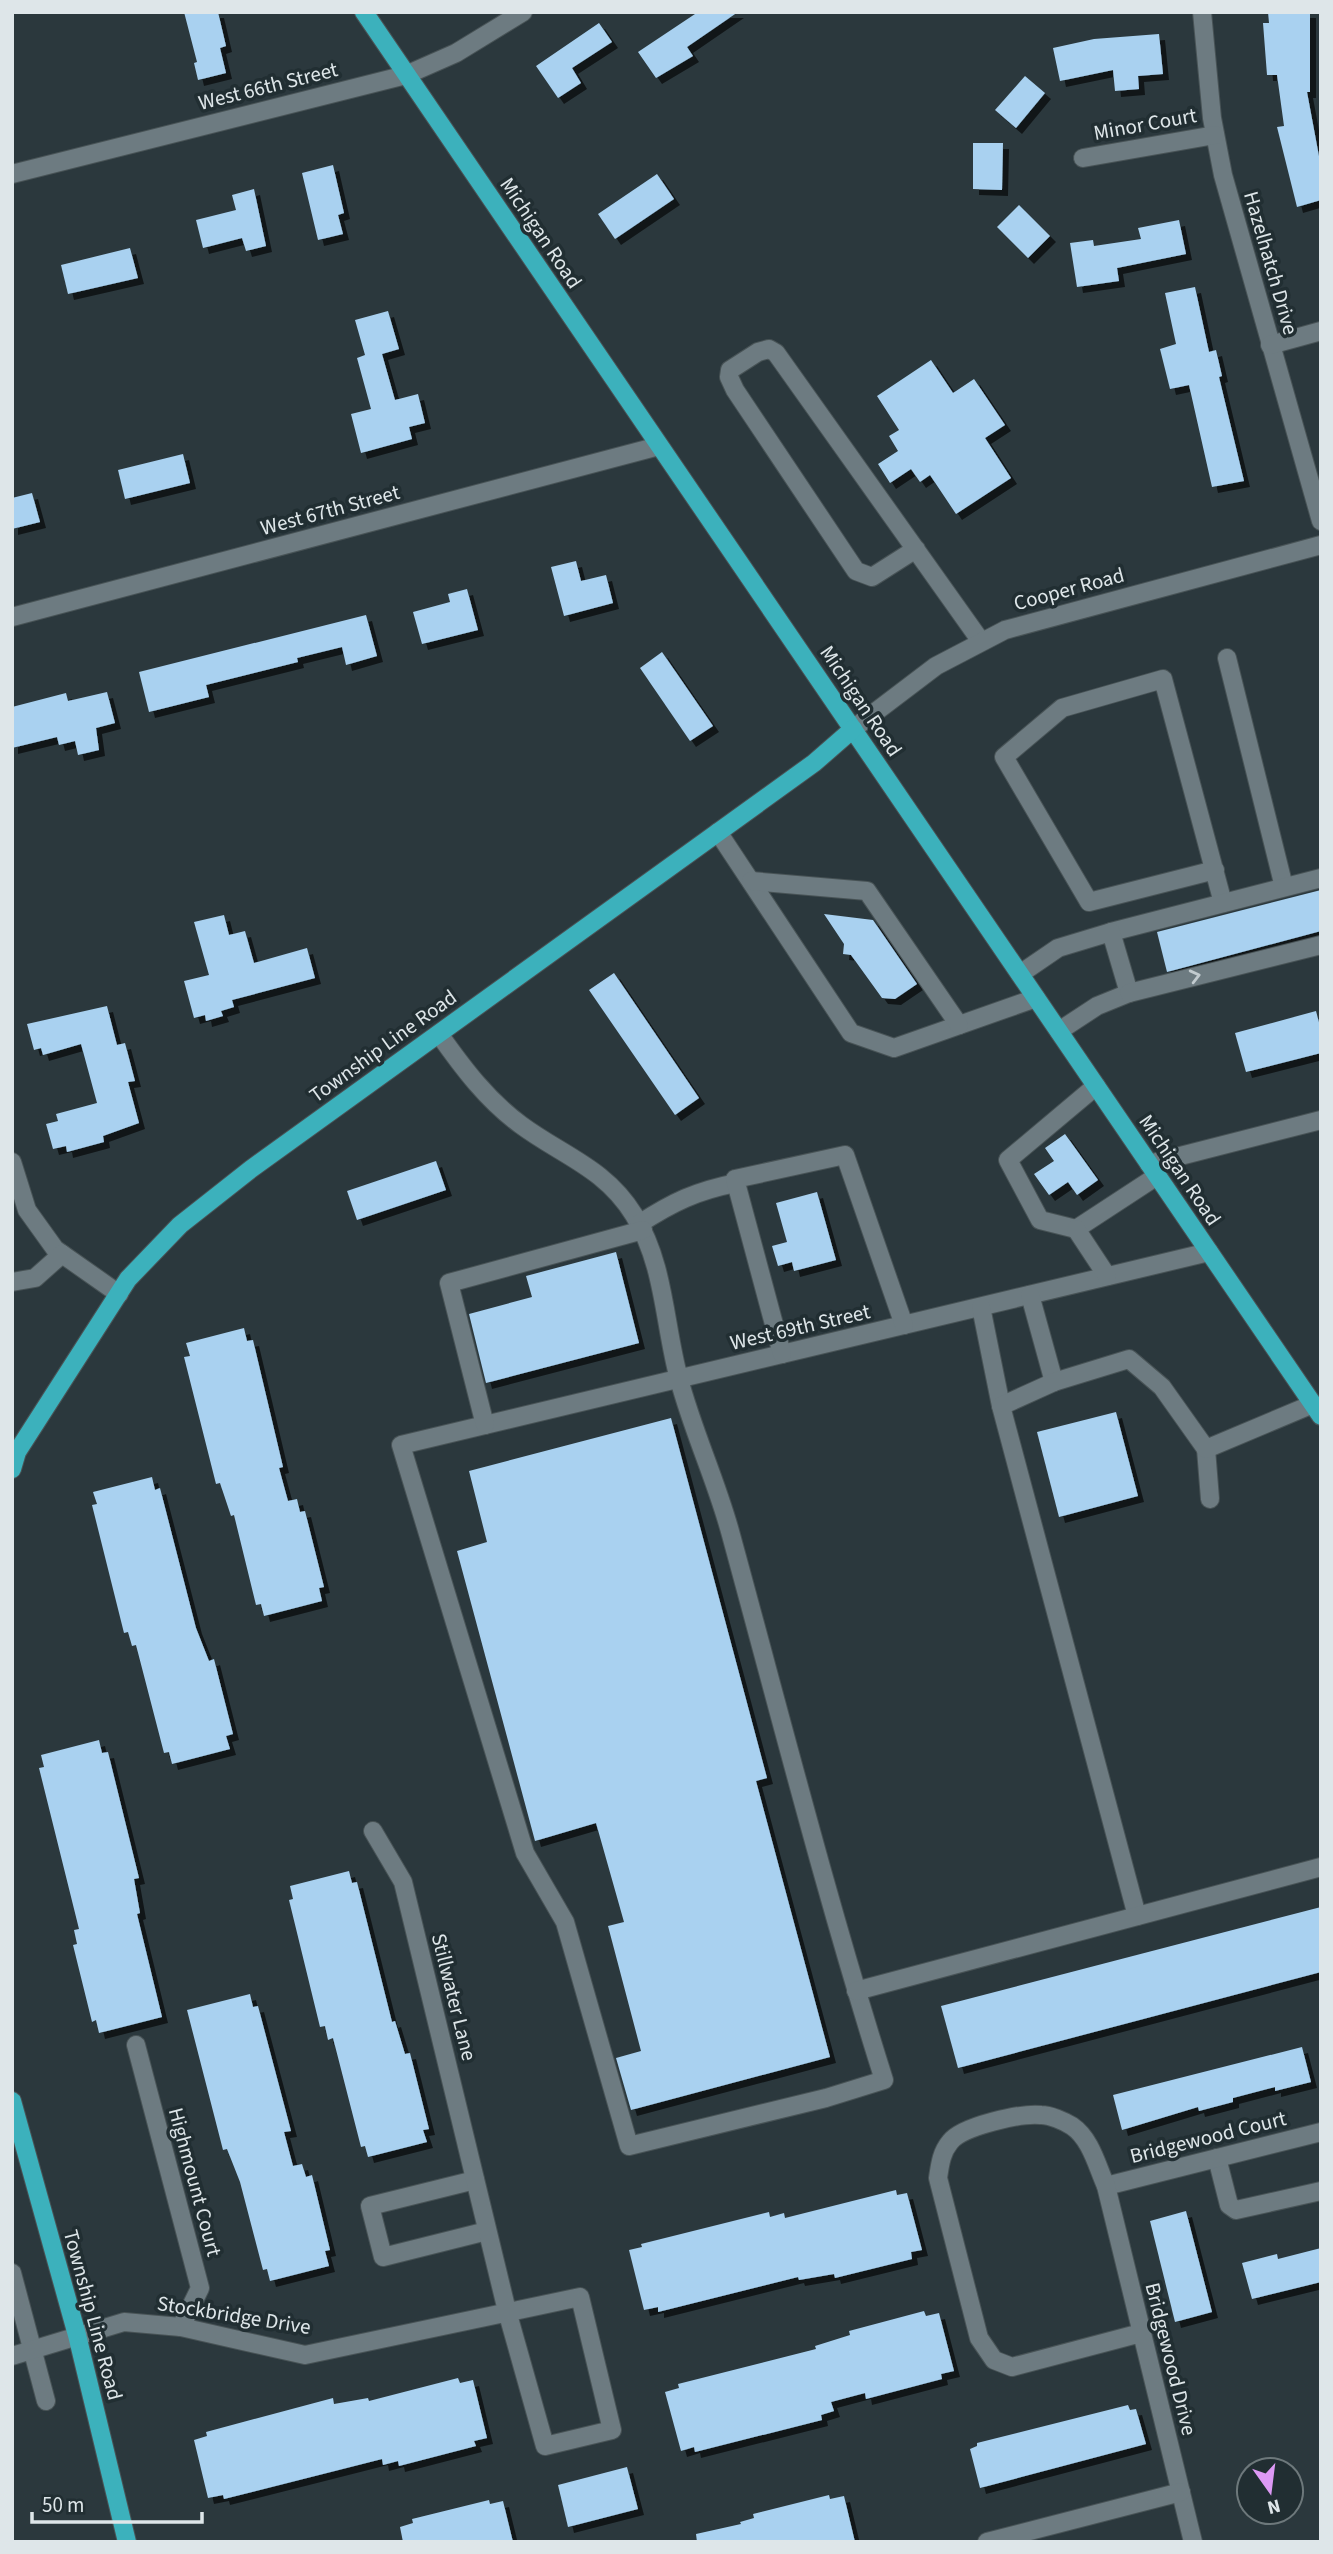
<svg xmlns="http://www.w3.org/2000/svg" width="1333" height="2554" font-family="'Source Sans 3',sans-serif">
	<style>
		.building { fill: #a9d1f0; filter: url(#shadow) }
		.lines { fill: none; stroke-linecap: round; stroke-linejoin: round }
		.minor-casing { stroke: #485356; stroke-width: 20 }
		.major-casing { stroke: #485356; stroke-width: 20 }
		.minor { stroke: #6d7b81; stroke-width: 18 }
		.major { stroke: #3cb1bc; stroke-width: 18 }
		.oneway { stroke: #c2cbcf }
		.labels { text-anchor: middle; dominant-baseline: central; stroke-width: 7; stroke-linejoin: round; paint-order: stroke }
		.street-label { font-size: 21px; fill: #dee6e9; stroke: #212e32 }
	</style>
	<defs>
		<filter id="shadow"><feDropShadow dx="6" dy="6" stdDeviation="0" flood-color="#0009"/></filter>
	</defs>
	<rect width="100%" height="100%" fill="#2b383d"/>
	<g class="building">
		<path d="M184 12H218L226 46 220 48 226 73 198 80 194 63 197 62Z"/>
		<path d="M698 12H738L687 47 693 56 656 78 638 52Z"/>
		<path d="M1268 12H1310V92H1307L1321 167V200L1297 207 1277 127 1284 126 1277 75H1267L1263 23H1269Z"/>
		<path d="M599 23 612 42 572 68 581 83 558 98 536 66Z"/>
		<path d="M1159 34 1163 74 1138 76 1139 89 1115 91 1113 70 1060 81 1053 48 1094 39Z"/>
		<path d="M1025 76 1045 93 1016 128 995 110Z"/>
		<path d="M973 143H1003L1002 190 973 189Z"/>
		<path d="M333 165 344 213 338 215 343 234 318 240 302 173Z"/>
		<path d="M657 174 674 199 615 239 598 214Z"/>
		<path d="M254 189 266 246 246 251 242 238 203 248 196 220 236 210 232 195Z"/>
		<path d="M1019 205 1050 236 1028 258 997 227Z"/>
		<path d="M1179 220 1186 254 1117 268 1119 281 1077 287 1070 243 1093 240 1094 246 1141 239 1138 228Z"/>
		<path d="M130 248 138 278 68 294 61 265Z"/>
		<path d="M1195 287 1209 352 1216 350 1222 376 1219 377 1244 481 1212 487 1189 385 1170 389 1160 349 1176 344 1165 293Z"/>
		<path d="M388 311 399 349 382 354 395 400 418 394 425 423 409 427 412 439 361 453 351 414 371 409 357 358 365 355 355 320Z"/>
		<path d="M931 360 953 393 974 379 1005 425 985 438 1011 478 956 514 930 475 920 482 911 469 890 483 878 464 898 451 889 436 899 430 877 396Z"/>
		<path d="M183 454 190 483 125 499 118 470Z"/>
		<path d="M32 493 40 522 12 529V498Z"/>
		<path d="M576 561 581 581 606 575 613 603 564 616 551 567Z"/>
		<path d="M467 589 478 630 422 644 413 612 450 602 448 594Z"/>
		<path d="M366 615 377 656 346 665 342 647 297 658 298 662 206 685 209 697 149 712 139 672Z"/>
		<path d="M662 652 713 726 690 741 640 668Z"/>
		<path d="M107 692 115 723 96 728 99 750 78 755 75 741 59 745 57 737 12 748V707L66 693 68 701Z"/>
		<path d="M1321 890V931L1167 972 1157 932Z"/>
		<path d="M824 914 873 920 917 984 895 999 882 998 851 955 843 954 844 944Z"/>
		<path d="M224 915 229 935 245 931 254 963 307 948 315 978 232 1000 234 1007 221 1011 223 1016 206 1021 205 1015 194 1018 184 981 209 975 194 922Z"/>
		<path d="M614 973 699 1098 675 1115 589 990Z"/>
		<path d="M107 1006 117 1045 125 1043 135 1081 128 1082 139 1123 103 1136 104 1142 67 1152 66 1146 53 1149 46 1124 58 1121 56 1114 97 1103 81 1044 43 1055 41 1048 34 1050 27 1024Z"/>
		<path d="M1316 1011 1321 1030V1053L1246 1072 1235 1033Z"/>
		<path d="M1065 1134 1098 1180 1077 1195 1068 1182 1049 1195 1034 1174 1054 1161 1045 1148Z"/>
		<path d="M436 1161 446 1190 357 1220 347 1191Z"/>
		<path d="M817 1192 836 1260 794 1271 792 1262 778 1266 772 1246 787 1242 776 1203Z"/>
		<path d="M616 1252 639 1343 486 1383 469 1314 532 1297 526 1276Z"/>
		<path d="M244 1328 247 1341 253 1340 283 1467 279 1468 288 1501 297 1499 300 1512 305 1511 324 1587 319 1588 322 1601 264 1616 261 1604 256 1605 234 1515 231 1516 220 1483 216 1484 184 1357 190 1356 186 1343Z"/>
		<path d="M1116 1412 1138 1496 1059 1517 1037 1432Z"/>
		<path d="M671 1418 767 1778 756 1781 830 2057 631 2110 616 2058 641 2051 608 1926 624 1922 596 1823 535 1841 457 1551 487 1542 469 1471Z"/>
		<path d="M152 1477 155 1490 160 1488 196 1628 209 1661 214 1659 233 1734 226 1736 230 1749 172 1764 169 1752 164 1753 136 1645 132 1646 128 1632 124 1633 92 1505 97 1504 93 1492Z"/>
		<path d="M99 1740 102 1753 108 1752 139 1878 134 1879 140 1913 137 1914 162 2017 99 2033 96 2020 92 2022 73 1945 77 1944 74 1930 79 1929 39 1768 44 1767 41 1755Z"/>
		<path d="M349 1871 352 1883 357 1882 392 2022 395 2021 405 2054 410 2053 429 2129 423 2130 427 2142 368 2157 365 2146 361 2147 333 2038 328 2040 325 2026 320 2027 289 1900 293 1899 290 1886Z"/>
		<path d="M1321 1907V1972L958 2068 941 2006Z"/>
		<path d="M250 1994 253 2007 258 2006 291 2131 284 2132 293 2166 302 2164 306 2177 312 2175 330 2250 325 2251 329 2266 270 2281 267 2269 263 2270 240 2182 227 2149 223 2150 187 2010Z"/>
		<path d="M1302 2047 1311 2082 1275 2091V2087L1233 2098V2102L1199 2111 1198 2107 1122 2130 1113 2095Z"/>
		<path d="M896 2190 897 2195 907 2193 922 2250 911 2252 912 2259 835 2278 834 2274 799 2280 798 2277 658 2312V2307L644 2310 629 2250 642 2247 641 2244 769 2212 770 2217 784 2213 785 2218Z"/>
		<path d="M1186 2211 1212 2312 1175 2322 1150 2221Z"/>
		<path d="M1321 2248V2282L1252 2299 1242 2263 1277 2254 1278 2259Z"/>
		<path d="M924 2311 926 2316 939 2313 954 2371 941 2374 942 2379 866 2399 865 2393 831 2402 834 2411 821 2415 822 2420 695 2452 694 2447 681 2451 665 2392 679 2388 678 2384 816 2349 815 2346 850 2335 849 2331Z"/>
		<path d="M458 2378 460 2383 473 2380 487 2438 474 2441 476 2446 399 2466 398 2461 383 2465 382 2459 224 2499 223 2495 208 2498 194 2440 207 2436 206 2432 333 2398 334 2404 368 2398 369 2401Z"/>
		<path d="M1128 2405 1130 2410 1136 2409 1146 2444 980 2488 970 2449 977 2446V2443Z"/>
		<path d="M627 2467 638 2509 568 2527 558 2485Z"/>
		<path d="M829 2495 830 2499 844 2496 855 2542H697L696 2534 741 2524 740 2522 754 2518 753 2514Z"/>
		<path d="M489 2500 490 2504 503 2501 513 2542H403L400 2527 413 2523 412 2519Z"/>
	</g>
	<g class="lines">
		<defs>
			<g id="minor">
				<path d="M1202 12 1212 118 1223 175 1321 521"/>
				<path d="M1083 158 1215 135"/>
				<path d="M12 174 406 75 456 53 523 12"/>
				<path d="M1270 345 1321 331"/>
				<path d="M916 549 872 577 856 571 735 390 729 377 730 370 758 352 769 349 776 353 980 640"/>
				<path d="M12 617 659 446"/>
				<path d="M1227 658 1284 887"/>
				<path d="M853 729 936 666 1005 630 1321 545"/>
				<path d="M718 832 851 1033 894 1048 1036 998"/>
				<path d="M1215 870 1089 902 1004 757 1062 708 1163 679 1223 903"/>
				<path d="M751 881 867 891 959 1025"/>
				<path d="M1111 932 1321 878"/>
				<path d="M1020 974 1058 948 1111 932 1129 993 1097 1006 1059 1031"/>
				<path d="M1129 993 1321 945"/>
				<path d="M439 1034C463 1068 487 1100 521 1125 563 1156 605 1168 634 1215 665 1265 664 1324 679 1379 693 1432 717 1482 731 1535 781 1718 827 1900 884 2080L826 2098 629 2146 565 1922 525 1853 401 1445C670 1381 940 1316 1209 1252"/>
				<path d="M1096 1086 1008 1160 1040 1220 1076 1229 1157 1176"/>
				<path d="M12 1162 27 1210 55 1249 119 1294"/>
				<path d="M1149 1164 1321 1120"/>
				<path d="M639 1224C673 1202 696 1191 736 1183"/>
				<path d="M1076 1229 1107 1276"/>
				<path d="M12 1282 35 1278 62 1254"/>
				<path d="M1030 1295 1054 1382"/>
				<path d="M981 1307 1001 1406"/>
				<path d="M782 1354 735 1179 845 1155 904 1325"/>
				<path d="M485 1425 449 1283 643 1230"/>
				<path d="M1206 1449 1210 1499"/>
				<path d="M1137 1916 1001 1406 1054 1382 1129 1359 1162 1387 1206 1449 1313 1404"/>
				<path d="M856 1991 1321 1867"/>
				<path d="M136 2045 200 2288 181 2327"/>
				<path d="M1217 2158 1229 2205 1236 2210 1321 2191"/>
				<path d="M475 2180 370 2206 383 2257 487 2231"/>
				<path d="M1106 2186 1321 2132"/>
				<path d="M12 2273 46 2401"/>
				<path d="M1141 2333 1012 2367 994 2360 979 2338 938 2178C940 2165 941 2153 950 2142 962 2126 1021 2113 1041 2115 1050 2115 1064 2121 1072 2126 1091 2139 1097 2166 1106 2186L1193 2542"/>
				<path d="M12 2356 124 2322 181 2327 305 2355 580 2297 612 2430 545 2446 507 2311 403 1882 373 1831"/>
				<path d="M987 2542 1181 2492"/>
			</g>
			<g id="major">
				<path d="M364 12 1321 1416"/>
				<path d="M12 1469 17 1452 128 1279 180 1225 251 1169 814 763 853 729"/>
				<path d="M12 2101 77 2335 127 2542"/>
			</g>
		</defs>
		<use href="#minor" class="minor-casing"/>
		<use href="#major" class="major-casing"/>
		<use href="#minor" class="minor"/>
		<use href="#major" class="major"/>
	</g>
	<defs><path id="oneway-chevron" d="M-2-3.5L2.5 0L-2 3.5" fill="none" stroke-width="1.6" stroke-linecap="round" stroke-linejoin="round" transform="scale(1.75)"/></defs>
	<use class="oneway" href="#oneway-chevron" transform="translate(1195 976) rotate(-14)"/>
	<g class="labels">
		<g class="street-label">
			<text transform="translate(268 86) rotate(-14)">West 66th Street</text>
			<text transform="translate(1145 124) rotate(-10)">Minor Court</text>
			<text transform="translate(541 233) rotate(56)">Michigan Road</text>
			<text transform="translate(1271 263) rotate(74)">Hazelhatch Drive</text>
			<text transform="translate(330 510) rotate(-15)">West 67th Street</text>
			<text transform="translate(1069 589) rotate(-15)">Cooper Road</text>
			<text transform="translate(861 701) rotate(56)">Michigan Road</text>
			<text transform="translate(383 1046) rotate(-36)">Township Line Road</text>
			<text transform="translate(1180 1170) rotate(56)">Michigan Road</text>
			<text transform="translate(800 1327) rotate(-13)">West 69th Street</text>
			<text transform="translate(454 1997) rotate(76)">Stillwater Lane</text>
			<text transform="translate(1208 2137) rotate(-14)">Bridgewood Court</text>
			<text transform="translate(195 2182) rotate(75)">Highmount Court</text>
			<text transform="translate(93 2315) rotate(75)">Township Line Road</text>
			<text transform="translate(234 2315) rotate(9)">Stockbridge Drive</text>
			<text transform="translate(1171 2359) rotate(76)">Bridgewood Drive</text>
		</g>
	</g>
	<rect width="1333" height="2554" fill="none" stroke="#dee6e9" stroke-width="28"/>
	<g transform="translate(1270 2491) rotate(166)"><circle r="33" fill="#212e32" stroke="#6d787b" stroke-width="2"/>
	<path d="M0-5L12 26L0 18L-12 26Z" fill="#dd99f4"/>
	<text y="-10" font-size="19" font-weight="bold" text-anchor="middle" fill="#dee6e9">N</text>
	</g>
	<path d="M32 2512v10h170v-10" fill="none" stroke="#dee6e9" stroke-width="3.5"/>
	<text x="42" y="2512" font-size="21" fill="#dee6e9" stroke="#212e32" stroke-width="5" paint-order="stroke">50 m</text>
</svg>
